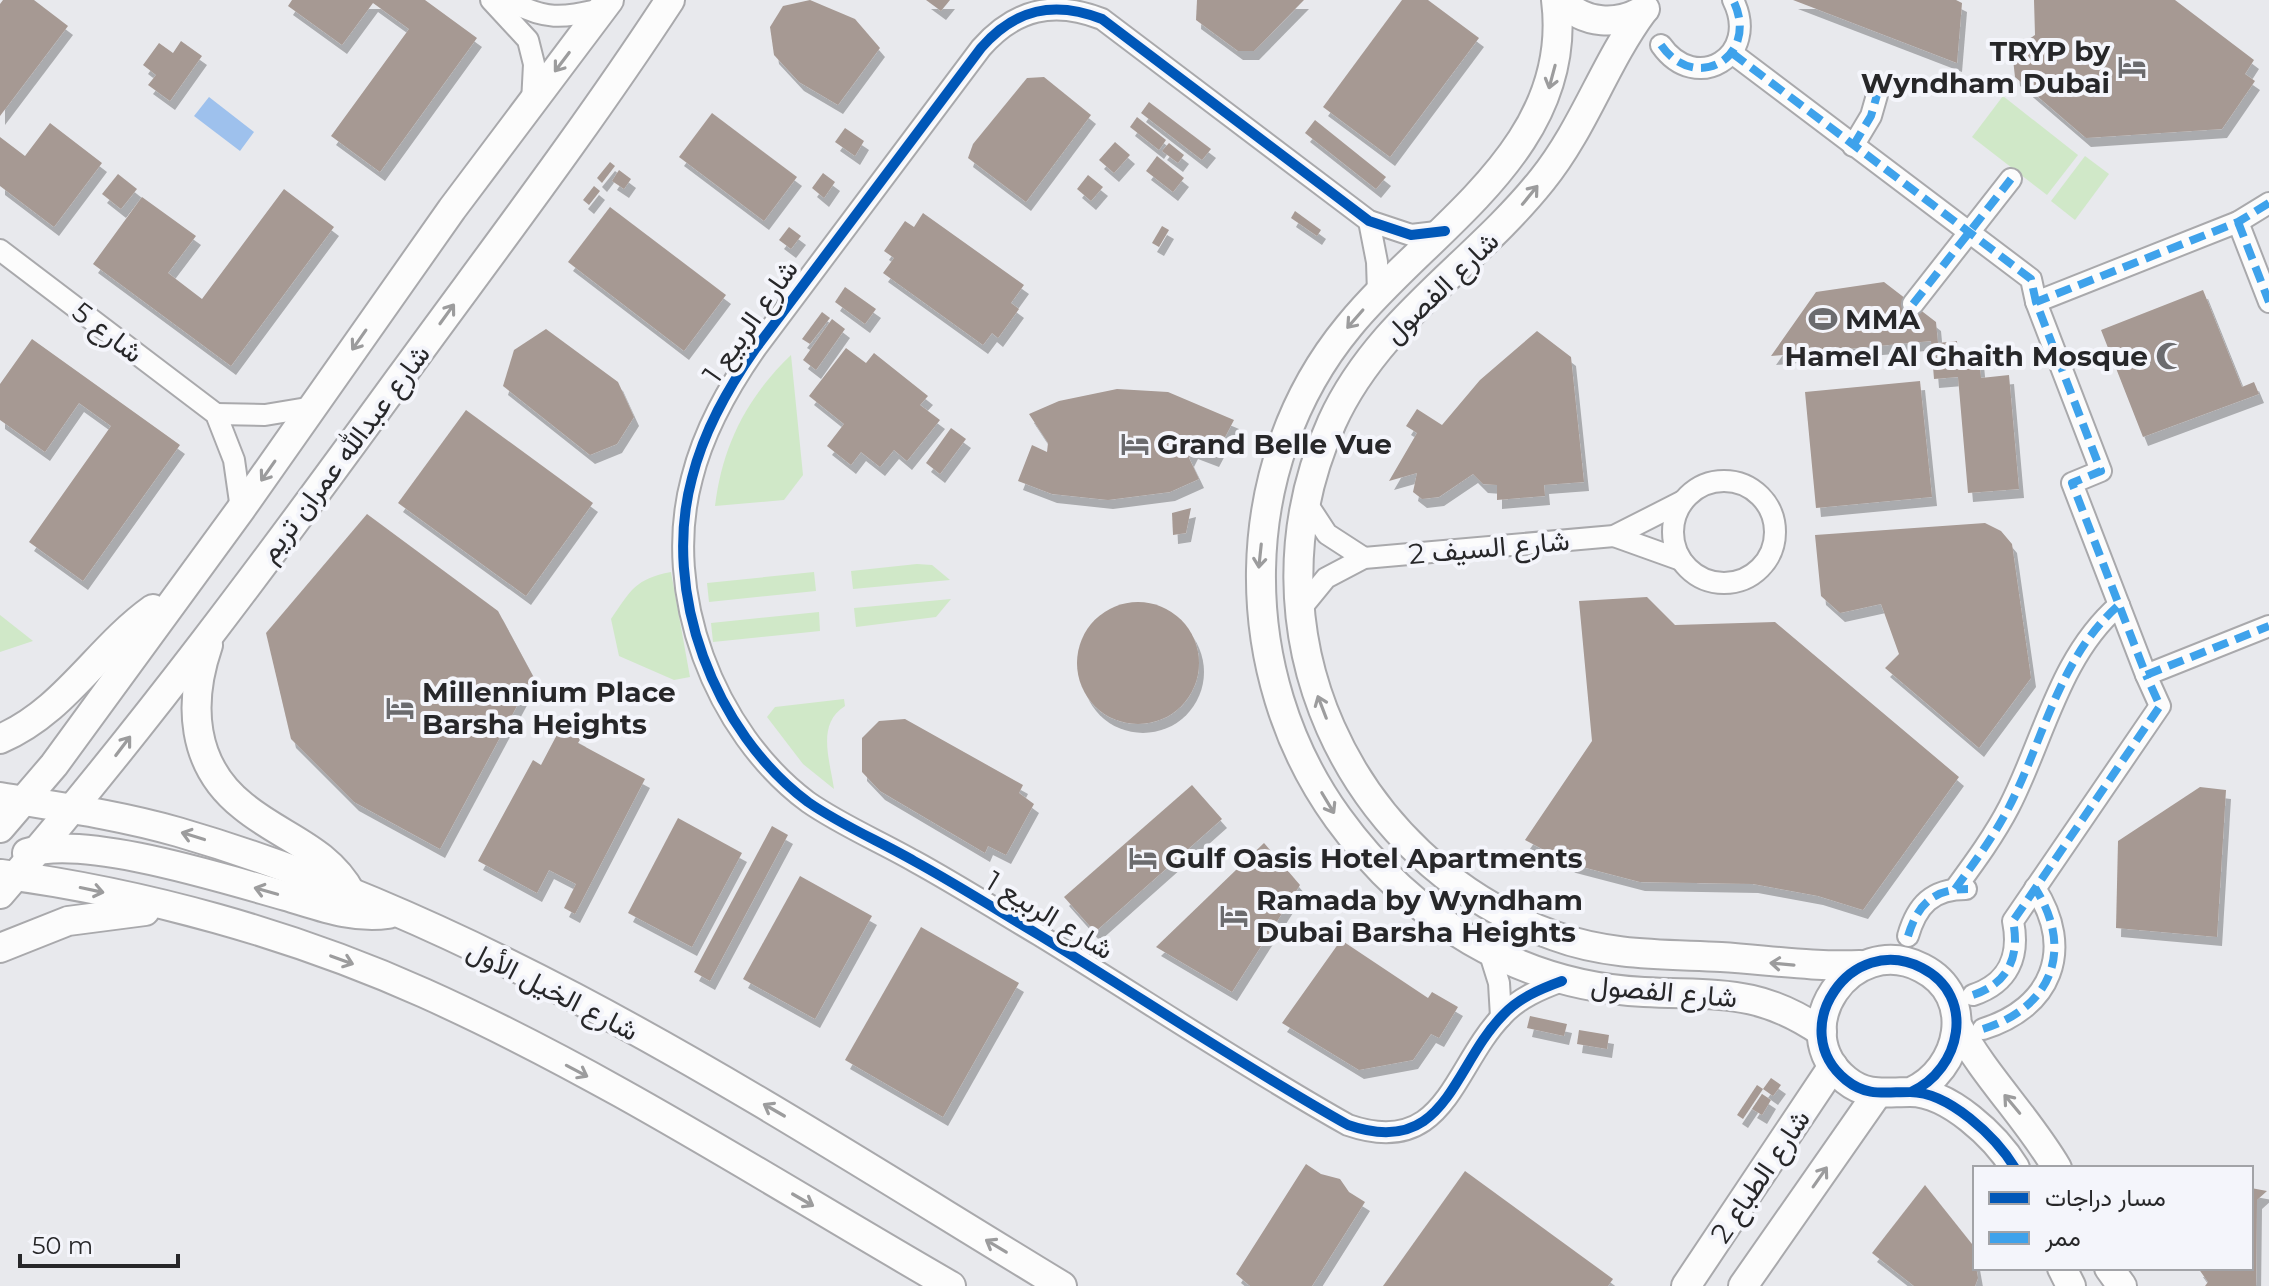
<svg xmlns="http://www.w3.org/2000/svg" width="2269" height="1286" font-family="Montserrat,Vazirmatn,sans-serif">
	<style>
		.green { fill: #d0e8c8 }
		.water { fill: #9ec1ed }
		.building { fill: #a69993; filter: url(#shadow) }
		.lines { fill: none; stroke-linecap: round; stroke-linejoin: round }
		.street-casing { stroke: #a9a9ac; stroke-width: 24 }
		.secondary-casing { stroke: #a9a9ac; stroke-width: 32 }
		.street { stroke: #fcfcfc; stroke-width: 20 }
		.secondary { stroke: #fcfcfc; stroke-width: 28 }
		.quiet { stroke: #3ea2eb; stroke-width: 8; stroke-dasharray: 16 8; stroke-linecap: butt }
		.cycleway-casing { stroke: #f4f5fb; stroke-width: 15 }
		.cycleway { stroke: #0057b8; stroke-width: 10 }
		.oneway { stroke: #9c9c9d }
		.labels { text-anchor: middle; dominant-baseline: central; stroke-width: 8; stroke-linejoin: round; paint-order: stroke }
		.poi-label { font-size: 28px; font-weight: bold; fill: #272729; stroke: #f4f5fb; text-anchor: start }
		.street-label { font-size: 28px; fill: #272729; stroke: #f4f5fb }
	</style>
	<defs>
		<filter id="shadow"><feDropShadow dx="5" dy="9" stdDeviation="0" flood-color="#0004"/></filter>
	</defs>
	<rect width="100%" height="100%" fill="#e8e9ed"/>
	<g class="green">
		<path d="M2003 96 2078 155 2047 195 1972 137Z"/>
		<path d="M2085 156 2109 174 2075 220 2051 201Z"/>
		<path d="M791 355 803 475 784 500 715 506C722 446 747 397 791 355Z"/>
		<path d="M917 564 932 565 950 580 853 589 851 571Z"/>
		<path d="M671 572 690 677 674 680 619 656 611 619C631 590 635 579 671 572Z"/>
		<path d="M814 572 816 591 709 602 707 583Z"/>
		<path d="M951 599 936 617 856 627 854 608Z"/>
		<path d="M819 612 820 631 713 642 711 623Z"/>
		<path d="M0 615 33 641 0 652Z"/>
		<path d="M844 699 845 706C816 724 830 760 834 789L803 764 767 717 775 707Z"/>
	</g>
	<path class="water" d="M209 97 254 132 240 151 194 116Z"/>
	<g class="building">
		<path d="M3 0H34L68 26 0 116V4Z"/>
		<path d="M292 0H425L477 38 380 172 331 136 409 29 373 3 342 45 288 6Z"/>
		<path d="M810 0 855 19 880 48 838 105 799 82 774 55 770 27 783 6Z"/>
		<path d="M926 0H950L941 11Z"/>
		<path d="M1197 0H1304L1254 51H1238L1196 20Z"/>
		<path d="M1402 0H1428L1479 38 1390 157 1323 107Z"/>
		<path d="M1793 0H1956L1962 3 1957 63Z"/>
		<path d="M2034 0H2175L2254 60 2245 74 2255 81 2222 129 2086 138 2015 77 2012 50 2035 35Z"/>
		<path d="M181 41 202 56 170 101 148 85 156 75 143 65 159 43 173 53Z"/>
		<path d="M1044 77 1091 115 1026 202 968 158 973 144 1027 78Z"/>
		<path d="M1149 102 1211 149 1202 160 1141 113Z"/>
		<path d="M712 113 797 177 764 221 679 157Z"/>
		<path d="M1137 117 1166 140 1159 150 1130 127Z"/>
		<path d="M1315 120 1386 177 1376 189 1305 133Z"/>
		<path d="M50 123 102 163 54 227 0 186V137L25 156Z"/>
		<path d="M845 128 864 141 855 156 835 142Z"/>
		<path d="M1115 142 1130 155 1114 173 1099 160Z"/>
		<path d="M1169 143 1184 155 1178 163 1162 151Z"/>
		<path d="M1157 156 1184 178 1173 192 1146 171Z"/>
		<path d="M610 162 615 166 602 183 597 178Z"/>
		<path d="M619 170 631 179 624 189 612 181Z"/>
		<path d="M823 173 835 182 824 198 812 188Z"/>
		<path d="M118 174 137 189 121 209 102 194Z"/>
		<path d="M1088 175 1103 187 1091 201 1077 189Z"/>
		<path d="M594 186 600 191 589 205 583 200Z"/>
		<path d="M284 189 334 227 231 366 93 264 142 197 196 236 168 273 202 299Z"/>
		<path d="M610 207 726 295 684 351 568 262Z"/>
		<path d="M1295 211 1321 230 1317 236 1291 218Z"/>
		<path d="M923 213 1024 285 1011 303 1019 309 998 338 992 333 983 345 883 273 894 258 884 251 905 221 914 227Z"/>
		<path d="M1162 226 1169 230 1159 247 1152 243Z"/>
		<path d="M789 227 801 236 791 249 779 240Z"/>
		<path d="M1884 282 1936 322 1938 343 1957 341 1958 358 1979 357 1981 378 2009 375 2019 489 1968 493 1958 377 1934 379 1931 341 1771 356 1816 292Z"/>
		<path d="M845 287 876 309 865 324 835 302Z"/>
		<path d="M2203 290 2242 387 2254 382 2259 394 2143 437 2101 330Z"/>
		<path d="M822 312 830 318 810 344 802 339Z"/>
		<path d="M832 319 845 329 816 370 803 360Z"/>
		<path d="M546 329 618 382 634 417 617 444 590 455 503 386 514 350Z"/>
		<path d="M1537 331 1571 357 1584 482 1544 485 1545 496 1497 500V485L1483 484 1473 474 1439 497 1422 499 1413 492 1417 473 1389 481 1417 433 1406 426 1417 409 1442 425 1480 380Z"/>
		<path d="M32 339 180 445 83 581 29 542 111 426 79 403 45 452 0 420V384Z"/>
		<path d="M846 348 866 363 874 353 928 396 920 405 940 420 907 461 894 450 880 467 861 452 851 465 827 446 844 424 809 396Z"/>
		<path d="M1920 381 1932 497 1816 508 1805 392Z"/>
		<path d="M1117 389 1168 392 1234 420 1214 458 1193 450 1189 458 1199 479 1170 492 1108 500 1052 494 1018 481 1032 445 1047 452 1048 443 1029 414 1059 401Z"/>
		<path d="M466 410 593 503 526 596 398 503Z"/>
		<path d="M951 428 966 439 940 474 926 463Z"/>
		<path d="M1191 508 1186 533 1173 535 1172 513Z"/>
		<path d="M367 514 498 611 533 676 440 849 354 802 291 739 266 633Z"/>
		<path d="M1985 523 2001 531 2012 544 2031 678 1979 748 1885 668 1899 654 1881 604 1840 613 1821 596 1815 535Z"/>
		<path d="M1647 597 1675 625 1775 622 1959 777 1863 910 1818 896 1753 884 1640 882 1571 864 1525 840 1592 741 1579 601Z"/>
		<circle cx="1138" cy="663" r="61"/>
		<path d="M905 719 1023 785 1019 793 1034 804 1006 855 988 846 985 853 880 791 862 772V738L879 721Z"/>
		<path d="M561 727 581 738 578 743 645 779 575 914 564 908 576 884 549 870 537 893 478 861 533 760 541 765Z"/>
		<path d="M1192 785 1222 819 1095 932 1064 897Z"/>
		<path d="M2200 787 2226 790 2217 937 2116 928 2118 841Z"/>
		<path d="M678 818 742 853 692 947 628 913Z"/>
		<path d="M772 826 788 835 710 981 694 972Z"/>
		<path d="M1264 843 1300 885 1232 992 1156 947Z"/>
		<path d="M800 876 872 916 815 1019 743 979Z"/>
		<path d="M921 927 1019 983 943 1117 845 1060Z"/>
		<path d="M1341 940 1428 998 1432 992 1458 1007 1439 1038 1431 1034 1413 1060 1359 1070 1282 1023Z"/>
		<path d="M1530 1016 1567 1024 1564 1036 1527 1028Z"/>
		<path d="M1579 1030 1609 1035 1607 1049 1577 1044Z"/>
		<path d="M1771 1078 1781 1085 1773 1096 1763 1089Z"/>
		<path d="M1757 1085 1763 1089 1743 1119 1737 1115Z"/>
		<path d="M1762 1094 1771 1100 1762 1115 1752 1109Z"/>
		<path d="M1306 1164 1321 1174 1340 1179 1349 1192 1365 1202 1312 1286H1250L1236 1274Z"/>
		<path d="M1465 1171 1613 1279 1608 1286H1383Z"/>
		<path d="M1925 1185 1972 1244 1978 1278 1975 1286H1914L1872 1253Z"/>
		<path d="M2251 1188 2267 1191 2257 1200 2256 1286H2205L2208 1282 2198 1268H2251Z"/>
	</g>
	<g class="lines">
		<defs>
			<g id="street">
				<path d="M491 0 528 40 534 64 532 103"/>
				<path d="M508 0C546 21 561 18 602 9"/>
				<path d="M1661 45C1696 95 1761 56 1733 0"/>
				<path d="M1732 53 2031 279 2036 302"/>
				<path d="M1853 146 1871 116 1877 95"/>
				<path d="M2269 203 2238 222 2036 302 2101 471 2072 483 2146 675 2269 626"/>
				<path d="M1369 221 1377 262 1378 293"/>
				<path d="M2238 222 2269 302"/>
				<path d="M1445 231 1411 235 1369 221 1102 19C1054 0 1015 9 981 48L756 348C728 388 704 430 692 478 661 592 714 732 808 802 841 825 879 841 914 861 956 884 997 910 1039 935 1142 998 1243 1066 1348 1125 1446 1159 1452 1067 1503 1015 1519 998 1540 989 1562 981"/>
				<path d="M0 250 216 414 234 460 241 509"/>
				<path d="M1913 304 2011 179"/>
				<path d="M216 414 265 415 313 407"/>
				<circle cx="1724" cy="532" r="51"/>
				<path d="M1306 502 1327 534 1364 558"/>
				<path d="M1614 536 1681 560"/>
				<path d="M1299 611 1326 578 1364 558 1614 536 1683 501"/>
				<path d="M1955 889C1974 863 1994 836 2009 807 2044 739 2059 657 2119 605"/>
				<path d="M1908 936C1917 905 1932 889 1966 889"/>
				<path d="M1489 951 1499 983 1501 1017"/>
				<path d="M1973 995C2009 983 2020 956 2013 921L2160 706 2146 675"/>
				<path d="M1983 1029C2051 1008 2075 950 2035 888"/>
			</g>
			<g id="secondary">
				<path d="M1556 0C1575 148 1430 227 1349 326 1234 465 1233 673 1338 818 1411 919 1518 986 1644 992 1717 996 1758 988 1822 1032"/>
				<path d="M1562 0C1583 25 1619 26 1645 9"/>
				<path d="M1643 11C1604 64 1584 128 1542 180 1475 264 1378 321 1332 422 1239 627 1347 861 1555 936 1609 956 1665 954 1721 957 1768 960 1813 967 1860 965"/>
				<path d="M208 645C188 703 191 765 243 806 280 837 327 848 351 893"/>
				<path d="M0 739C65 711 97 649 153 609"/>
				<path d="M0 797C60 807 119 815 178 832 498 925 780 1115 1062 1286"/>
				<path d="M0 828 54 765 241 509 452 209 609 0"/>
				<path d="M27 853C84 834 225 879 286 896 320 906 352 919 388 914"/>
				<path d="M1 874C144 893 292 934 424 993 607 1075 777 1186 951 1286"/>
				<path d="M0 894C142 730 272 554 400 378 491 253 585 130 670 0"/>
				<path d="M0 948 68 921 145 911"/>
				<path d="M1957 1025C1985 1077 2027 1117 2057 1168"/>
				<path d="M1911 1092C1961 1070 1977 996 1922 968 1851 931 1784 1030 1846 1080 1867 1097 1885 1092 1910 1092 1949 1092 1996 1137 2015 1168"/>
				<path d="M2062 1268 2071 1286"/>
				<path d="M2109 1268 2122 1286"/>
				<path d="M1686 1286 1833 1066"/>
				<path d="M1743 1286 1877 1094"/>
			</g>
		</defs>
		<use href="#street" class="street-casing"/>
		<use href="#secondary" class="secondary-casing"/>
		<use href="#street" class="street"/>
		<use href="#secondary" class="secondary"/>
		<g class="quiet">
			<path d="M1661 45C1696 95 1761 56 1733 0"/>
			<path d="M1732 53 2031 279 2036 302"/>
			<path d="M1853 146 1871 116 1877 95"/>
			<path d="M2269 203 2238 222 2036 302 2101 471 2072 483 2146 675 2269 626"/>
			<path d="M2238 222 2269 302"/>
			<path d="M1913 304 2011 179"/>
			<path d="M1955 889C1974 863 1994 836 2009 807 2044 739 2059 657 2119 605"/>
			<path d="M1908 936C1918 904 1933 889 1968 889"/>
			<path d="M1973 995C2009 983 2020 956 2013 921L2160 706 2146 675"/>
			<path d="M1983 1029C2051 1008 2075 950 2035 888"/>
		</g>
		<defs>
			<g id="cycleway">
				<path d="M1445 231 1411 235 1369 221 1102 19C1054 0 1015 9 981 48L756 348C728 388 704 430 692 478 661 592 714 732 808 802 841 825 879 841 914 861 956 884 997 910 1039 935 1142 998 1243 1066 1348 1125 1446 1159 1452 1067 1503 1015 1519 998 1540 989 1562 981"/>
				<path d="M1911 1092C1961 1070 1977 996 1922 968 1851 931 1784 1030 1846 1080 1867 1097 1885 1092 1910 1092 1949 1092 1996 1137 2015 1168"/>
			</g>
		</defs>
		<use href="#cycleway" class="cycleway-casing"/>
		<use href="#cycleway" class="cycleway"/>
	</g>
	<defs><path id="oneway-shaft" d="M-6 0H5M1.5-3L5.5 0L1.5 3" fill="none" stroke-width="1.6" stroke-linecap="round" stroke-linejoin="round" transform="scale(2)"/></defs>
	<g class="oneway">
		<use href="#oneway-shaft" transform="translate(562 62) rotate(127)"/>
		<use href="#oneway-shaft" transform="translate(1552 77) rotate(105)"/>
		<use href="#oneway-shaft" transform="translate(1530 195) rotate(-51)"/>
		<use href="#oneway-shaft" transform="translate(447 314) rotate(-54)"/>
		<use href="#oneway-shaft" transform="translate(1355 319) rotate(131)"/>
		<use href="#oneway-shaft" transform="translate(359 340) rotate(125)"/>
		<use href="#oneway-shaft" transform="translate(268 471) rotate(125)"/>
		<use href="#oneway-shaft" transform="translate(1260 556) rotate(96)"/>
		<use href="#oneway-shaft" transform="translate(1322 707) rotate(-111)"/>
		<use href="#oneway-shaft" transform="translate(123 746) rotate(-53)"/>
		<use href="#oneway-shaft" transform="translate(1328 803) rotate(59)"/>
		<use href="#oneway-shaft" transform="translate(193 836) rotate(-163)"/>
		<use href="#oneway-shaft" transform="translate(92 890) rotate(12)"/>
		<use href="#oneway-shaft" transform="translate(266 891) rotate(-164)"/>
		<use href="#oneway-shaft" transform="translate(342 960) rotate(20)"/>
		<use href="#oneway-shaft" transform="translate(1782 964) rotate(-175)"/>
		<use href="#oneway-shaft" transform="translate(577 1071) rotate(28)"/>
		<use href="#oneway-shaft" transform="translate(2012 1104) rotate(-130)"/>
		<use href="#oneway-shaft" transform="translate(774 1110) rotate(-150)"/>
		<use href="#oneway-shaft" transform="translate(1820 1177) rotate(-55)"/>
		<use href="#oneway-shaft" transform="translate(803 1200) rotate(30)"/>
		<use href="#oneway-shaft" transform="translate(996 1246) rotate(-149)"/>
	</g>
	<defs>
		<symbol id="hotel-bare" viewBox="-9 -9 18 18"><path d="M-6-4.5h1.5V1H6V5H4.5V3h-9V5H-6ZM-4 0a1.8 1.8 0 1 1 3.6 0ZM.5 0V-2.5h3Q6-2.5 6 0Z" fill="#6b6b6e" stroke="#f4f5fb" stroke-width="2.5" paint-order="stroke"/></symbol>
		<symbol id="stadium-bare" viewBox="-9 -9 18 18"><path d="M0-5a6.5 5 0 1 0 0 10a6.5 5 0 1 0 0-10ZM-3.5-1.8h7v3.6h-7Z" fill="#6b6b6e" stroke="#f4f5fb" stroke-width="2.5" paint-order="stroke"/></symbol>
		<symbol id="mosque-bare" viewBox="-9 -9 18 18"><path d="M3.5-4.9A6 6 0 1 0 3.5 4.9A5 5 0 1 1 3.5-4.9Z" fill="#6b6b6e" stroke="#f4f5fb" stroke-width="2.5" paint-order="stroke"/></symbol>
	</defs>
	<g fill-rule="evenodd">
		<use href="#hotel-bare" x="2112" y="47" width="40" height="40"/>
		<use href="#stadium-bare" x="1803" y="299" width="40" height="40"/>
		<use href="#mosque-bare" x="2150" y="336" width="40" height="40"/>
		<use href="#hotel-bare" x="1115" y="424" width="40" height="40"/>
		<use href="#hotel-bare" x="380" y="688" width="40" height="40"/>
		<use href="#hotel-bare" x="1123" y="838" width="40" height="40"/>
		<use href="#hotel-bare" x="1214" y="896" width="40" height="40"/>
	</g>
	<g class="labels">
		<g class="poi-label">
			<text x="2110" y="51" text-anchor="end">TRYP by<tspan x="2110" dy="32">Wyndham Dubai</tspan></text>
			<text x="1845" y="319">MMA</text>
			<text x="2148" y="356" text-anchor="end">Hamel Al Ghaith Mosque</text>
			<text x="1157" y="444">Grand Belle Vue</text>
			<text x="422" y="692">Millennium Place<tspan x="422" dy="32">Barsha Heights</tspan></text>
			<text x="1165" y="858">Gulf Oasis Hotel Apartments</text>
			<text x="1256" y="900">Ramada by Wyndham<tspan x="1256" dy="32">Dubai Barsha Heights</tspan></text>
		</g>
		<g class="street-label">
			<text transform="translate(1441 287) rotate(-44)">شارع الفصول</text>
			<text transform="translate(750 321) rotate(-55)">شارع الربيع 1</text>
			<text transform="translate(108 332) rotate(37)">شارع 5</text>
			<text transform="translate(344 453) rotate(-53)">شارع عبدالله عمران تريم</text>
			<text transform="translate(1489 547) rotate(-5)">شارع السيف 2</text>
			<text transform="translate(1050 915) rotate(31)">شارع الربيع 1</text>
			<text transform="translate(553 990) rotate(27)">شارع الخيل الأول</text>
			<text transform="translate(1664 991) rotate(5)">شارع الفصول</text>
			<text transform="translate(1760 1176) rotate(-56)">شارع الطباع 2</text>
		</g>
	</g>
	<rect x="1973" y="1166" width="280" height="104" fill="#f4f5fb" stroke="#a2a3a7" stroke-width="2"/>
	<rect x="1989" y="1192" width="40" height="12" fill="#0057b8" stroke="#a2a3a7" stroke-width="2"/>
	<text x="2045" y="1206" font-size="24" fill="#272729">مسار دراجات</text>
	<rect x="1989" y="1232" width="40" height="12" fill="#3ea2eb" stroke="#a2a3a7" stroke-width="2"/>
	<text x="2045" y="1246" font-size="24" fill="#272729">ممر</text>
	<path d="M20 1254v12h158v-12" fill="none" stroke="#272729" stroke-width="4"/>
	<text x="32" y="1254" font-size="24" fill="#272729" stroke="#f4f5fb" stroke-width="6" paint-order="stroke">50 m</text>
</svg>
